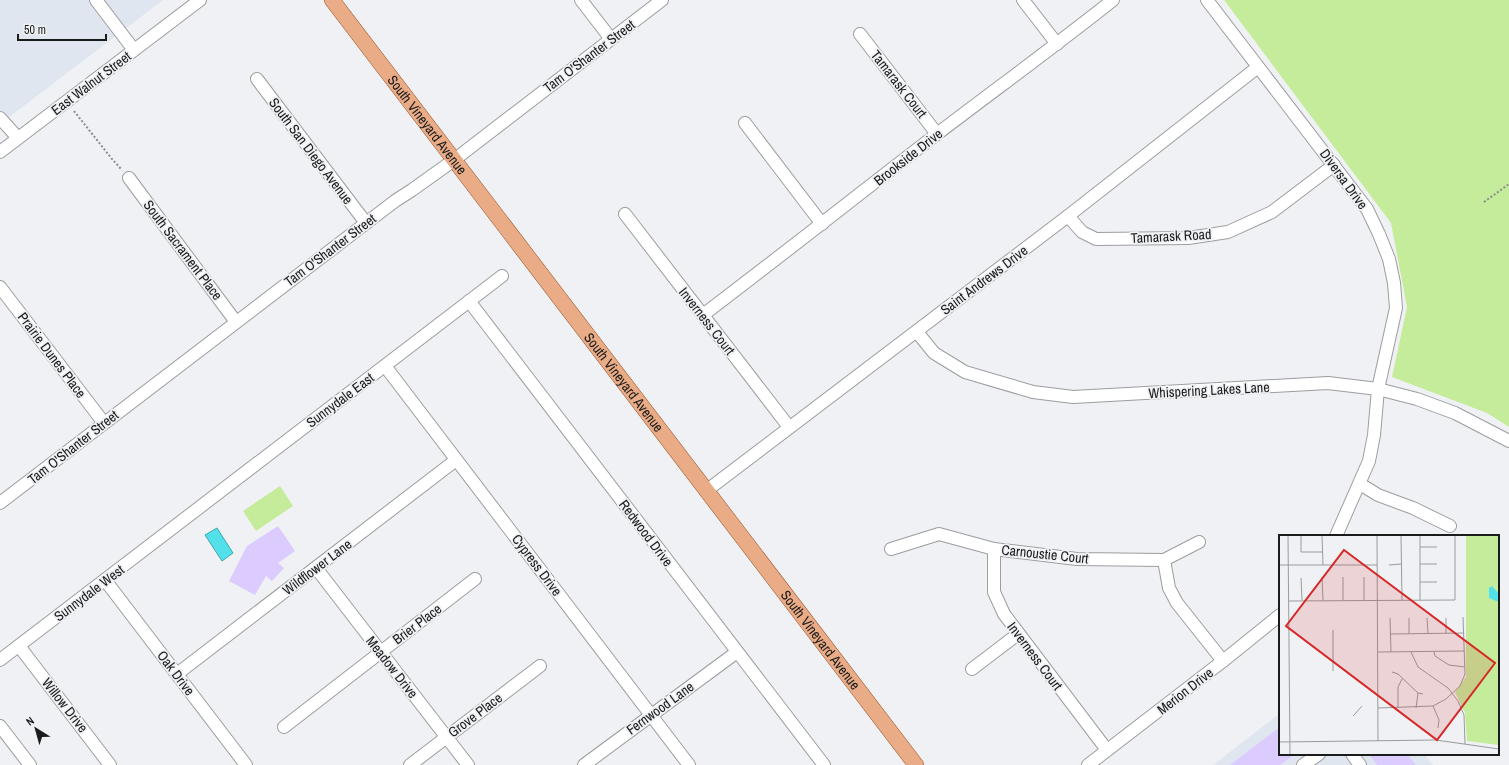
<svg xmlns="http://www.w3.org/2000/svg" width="1509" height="765" font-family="'Archivo Narrow',sans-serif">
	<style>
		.built { fill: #e0e6ef }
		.green { fill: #c5ec9a }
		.water { fill: #52e1eb; stroke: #41a6ad }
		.building { fill: #dbcbff }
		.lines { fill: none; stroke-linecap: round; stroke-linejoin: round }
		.minor-casing { stroke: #9c9d9f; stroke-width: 14 }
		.major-casing { stroke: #97562d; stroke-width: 16 }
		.path { stroke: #8b8c8e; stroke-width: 2; stroke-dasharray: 2 2; stroke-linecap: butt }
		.minor { stroke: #fff; stroke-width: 12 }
		.major { stroke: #e9ac86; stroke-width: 15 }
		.labels { text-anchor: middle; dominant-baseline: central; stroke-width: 3.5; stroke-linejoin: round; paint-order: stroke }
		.street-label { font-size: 14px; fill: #1a1b1b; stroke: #f0f1f4 }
		.inset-road { fill: none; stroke: #9a9b9d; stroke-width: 1 }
		.view { fill: #d62828; fill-opacity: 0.15; stroke: #d62828; stroke-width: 2 }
		.inset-edge { fill: none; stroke: #1a1b1b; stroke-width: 2 }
	</style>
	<rect width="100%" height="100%" fill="#f0f1f4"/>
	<g class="built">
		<path d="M0 0H163L0 124Z"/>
		<path d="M1280 713V754H1424L1433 765H1213Z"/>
	</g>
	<g class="green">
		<path d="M1224 0H1509V427L1487 413 1392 377 1407 307 1391 223Z"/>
		<path d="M280 486 293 506 256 531 243 511Z"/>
	</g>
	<path class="water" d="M217 528 233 553 222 561 205 535Z"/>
	<g class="building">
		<path d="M278 526 295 551 278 563 284 568 272 581 266 576 255 595 229 581 247 546Z"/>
		<path d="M1280 727V754H1295L1280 765H1230Z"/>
		<path d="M1369 754H1407L1416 765H1377Z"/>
	</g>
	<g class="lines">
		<defs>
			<g id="minor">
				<path d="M96 0 134 50"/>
				<path d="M581 0 611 39"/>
				<path d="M1023 0 1057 44"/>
				<path d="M1207 0 1367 209 1379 234 1389 259 1394 283 1396 308 1378 389 1374 435 1369 461 1336 536"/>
				<path d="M860 34 937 134"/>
				<path d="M257 79 366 223"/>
				<path d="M0 118 18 138"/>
				<path d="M745 123 822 224"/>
				<path d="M0 152 200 0"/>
				<path d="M129 178 236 322"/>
				<path d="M625 214 789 427"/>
				<path d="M1068 216 1082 232 1096 239 1188 238 1228 232 1272 212 1334 165"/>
				<path d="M0 287 104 423"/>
				<path d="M469 301 824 765"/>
				<path d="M703 315C782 255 859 194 937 134 996 89 1055 46 1113 0"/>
				<path d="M917 332 934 353 965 372 1033 392 1073 397 1328 383 1378 389 1417 399 1455 413 1509 441"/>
				<path d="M385 366 689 765"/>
				<path d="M1360 484 1378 495 1413 508 1450 526"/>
				<path d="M706 491 1068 216 1258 67"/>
				<path d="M0 503 395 201 412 190 454 160 662 0"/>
				<path d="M891 549 939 534 994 549 1077 559 1164 560 1199 542"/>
				<path d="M994 549V592L1004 614 1107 750"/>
				<path d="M1164 560 1169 588 1177 603 1223 661"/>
				<path d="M316 568 468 765"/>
				<path d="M105 580 246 765"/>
				<path d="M19 646 110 765"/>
				<path d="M0 660 502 276"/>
				<path d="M972 669 1018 634"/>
				<path d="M177 674 456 460"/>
				<path d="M0 726 30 765"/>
				<path d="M284 727 475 579"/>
				<path d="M1352 754 1360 765"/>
				<path d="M410 765 540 666"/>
				<path d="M584 765 737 652"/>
				<path d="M1088 765 1223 661 1280 615"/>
				<path d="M1303 765 1319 754"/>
			</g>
			<g id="major">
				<path id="s1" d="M332 0 916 765"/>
			</g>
		</defs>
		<use href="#minor" class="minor-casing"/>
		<use href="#major" class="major-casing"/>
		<g class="path">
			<path d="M74 111 112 159 122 170"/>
			<path d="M1484 202 1509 184"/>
		</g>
		<use href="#minor" class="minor"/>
		<use href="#major" class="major"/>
	</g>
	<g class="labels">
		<g class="street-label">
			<text transform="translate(589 56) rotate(-37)">Tam O'Shanter Street</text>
			<text transform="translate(91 83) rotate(-37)">East Walnut Street</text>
			<text transform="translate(899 84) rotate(52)">Tamarask Court</text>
			<text stroke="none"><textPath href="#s1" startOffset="157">South Vineyard Avenue</textPath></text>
			<text transform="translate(311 151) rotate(53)">South San Diego Avenue</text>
			<text transform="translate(908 157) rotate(-38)">Brookside Drive</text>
			<text transform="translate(1344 179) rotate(54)">Diversa Drive</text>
			<text transform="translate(1171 236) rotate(-3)">Tamarask Road</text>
			<text transform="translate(183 250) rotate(53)">South Sacrament Place</text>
			<text transform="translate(330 250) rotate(-37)">Tam O'Shanter Street</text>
			<text transform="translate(984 280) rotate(-37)">Saint Andrews Drive</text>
			<text transform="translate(707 321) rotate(52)">Inverness Court</text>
			<text transform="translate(52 355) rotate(53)">Prairie Dunes Place</text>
			<text stroke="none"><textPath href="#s1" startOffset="481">South Vineyard Avenue</textPath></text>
			<text transform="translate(1209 390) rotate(-3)">Whispering Lakes Lane</text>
			<text transform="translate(340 400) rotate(-37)">Sunnydale East</text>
			<text transform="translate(73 447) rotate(-38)">Tam O'Shanter Street</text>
			<text transform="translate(646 533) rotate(53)">Redwood Drive</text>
			<text transform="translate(1045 554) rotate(6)">Carnoustie Court</text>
			<text transform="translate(537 565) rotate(53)">Cypress Drive</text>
			<text transform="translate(317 567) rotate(-37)">Wildflower Lane</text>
			<text transform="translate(89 593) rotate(-37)">Sunnydale West</text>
			<text transform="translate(417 624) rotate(-37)">Brier Place</text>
			<text stroke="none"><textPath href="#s1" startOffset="805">South Vineyard Avenue</textPath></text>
			<text transform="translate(1035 656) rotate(53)">Inverness Court</text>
			<text transform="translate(392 667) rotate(52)">Meadow Drive</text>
			<text transform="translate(176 673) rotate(53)">Oak Drive</text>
			<text transform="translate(1185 691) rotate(-38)">Merion Drive</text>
			<text transform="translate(65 705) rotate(52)">Willow Drive</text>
			<text transform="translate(660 708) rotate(-36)">Fernwood Lane</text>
			<text transform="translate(475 715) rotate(-37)">Grove Place</text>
		</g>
	</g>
	<g transform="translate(1279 535)">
		<rect width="220" height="220" fill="#f0f1f4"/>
		<path d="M187 0H220V210L188 206 186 178 176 157 187 142Z" fill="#c5ec9a"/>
		<path d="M213 51 220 59V67L210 63V53Z" fill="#52e1eb"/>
		<path class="inset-road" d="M9 0 11 220M22 0V17H44M43 0 44 30M98 0 99 206M122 0 123 65M141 0V65M141 12H158M141 29H158M0 30H98M110 30 123 29M43 42 44 65M85 42V65M22 43 23 65M141 47H158M64 65V42M10 66 176 65V0M111 83 112 117M130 83V99M148 83 149 99M167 83V99M54 95V136M111 99 185 98M99 117 185 116M132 117 139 132 169 153 179 166 185 180 186 209M155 117 156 121 170 130 186 132M113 137 119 139 139 158 144 159M154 171 160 185 159 193M99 173 154 171 167 164 181 151 186 139 184 82M119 173V152L123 144M137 173 139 158M74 181 83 171M0 207 157 205 220 214"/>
		<path class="view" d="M65 15 216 128 158 205 7 91Z"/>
		<rect width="220" height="220" class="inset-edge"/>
	</g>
	<g transform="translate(36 729) rotate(323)" stroke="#f0f1f4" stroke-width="3" paint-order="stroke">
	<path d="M0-3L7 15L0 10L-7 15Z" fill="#1a1b1b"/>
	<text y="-6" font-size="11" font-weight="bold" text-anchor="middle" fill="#1a1b1b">N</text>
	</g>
	<path d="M18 34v6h88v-6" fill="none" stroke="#1a1b1b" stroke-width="2"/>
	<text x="24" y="34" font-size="12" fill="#1a1b1b" stroke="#f0f1f4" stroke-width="3" paint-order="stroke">50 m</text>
</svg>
